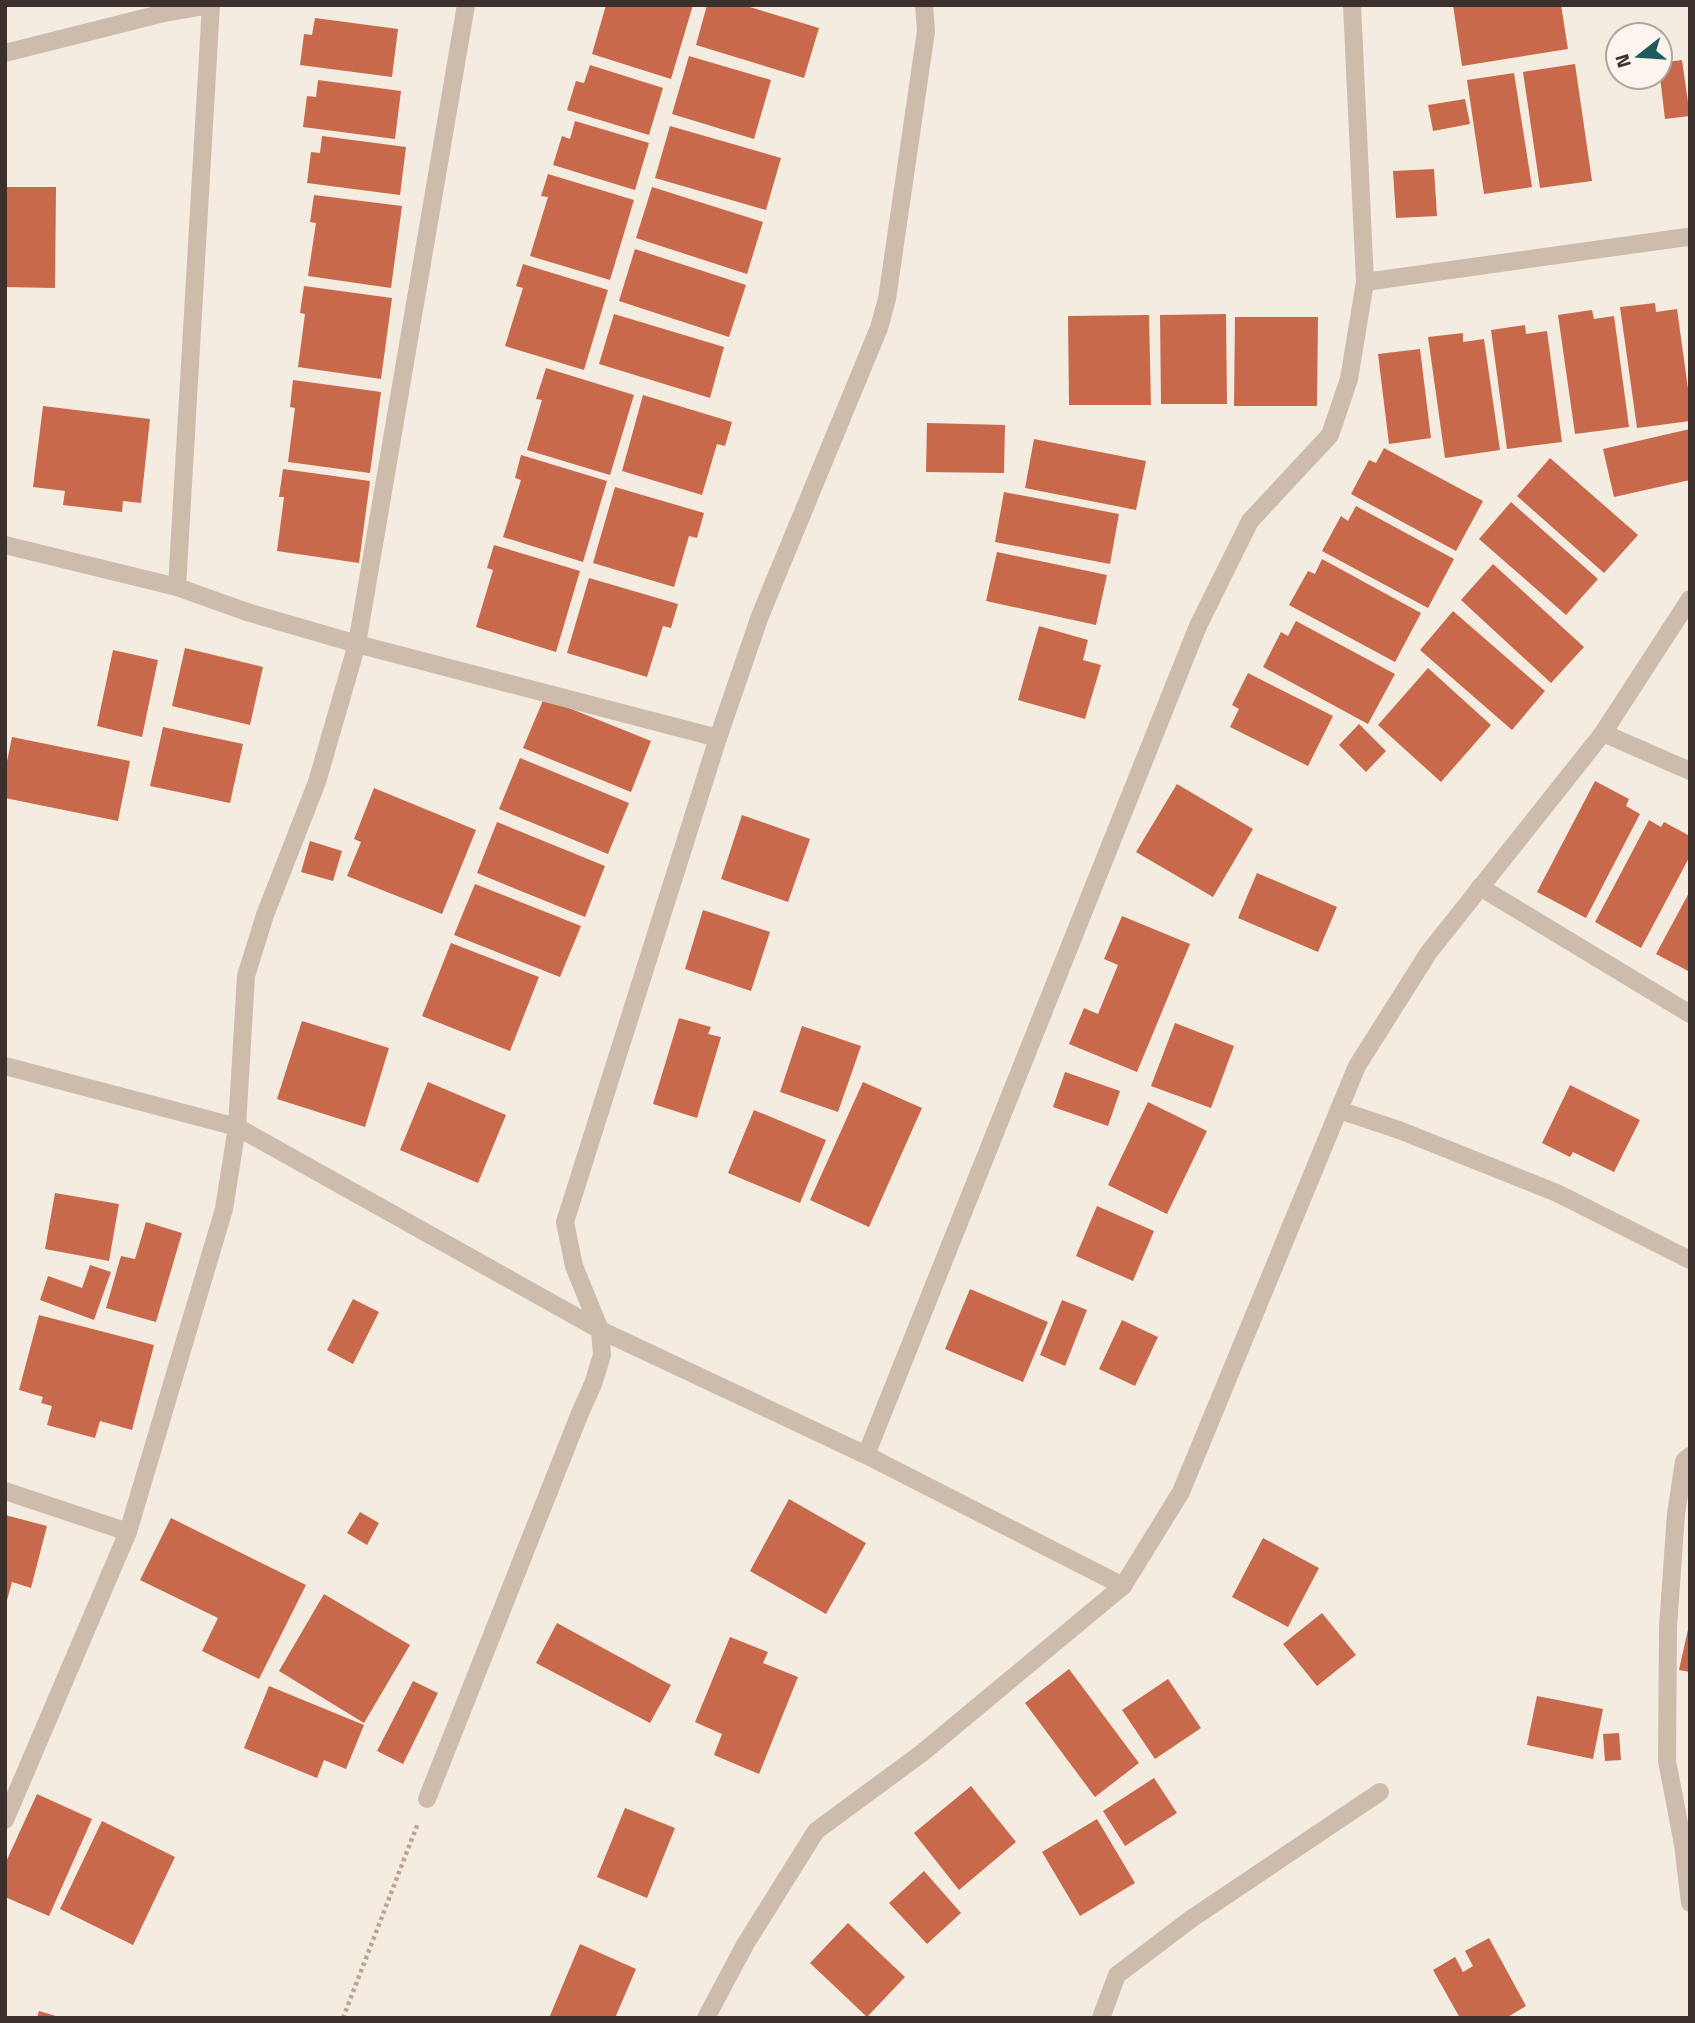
<svg xmlns="http://www.w3.org/2000/svg" width="1695" height="2023" font-family="'Titillium Web',sans-serif">
	<style>
		.building { fill: #c8694b }
		.lines { fill: none; stroke-linecap: round; stroke-linejoin: round }
		.path { stroke: #b9a596; stroke-width: 4.5; stroke-dasharray: 3.5 3.5; stroke-linecap: butt }
		.minor { stroke: #cdbbac; stroke-width: 18 }
	</style>
	<rect width="100%" height="100%" fill="#f4ebe1"/>
	<g class="building">
		<path d="M606 5H693L671 79 592 54Z"/>
		<path d="M707 5H743L819 28 804 78 696 45Z"/>
		<path d="M1453 5H1561L1568 49 1462 66Z"/>
		<path d="M315 18 398 29 392 77 300 65 304 34 312 35Z"/>
		<path d="M689 56 771 80 754 139 672 114Z"/>
		<path d="M1682 60 1690 116 1665 119 1660 77V63Z"/>
		<path d="M1575 64 1592 181 1540 188 1523 72Z"/>
		<path d="M590 65 663 88 649 135 567 110 576 81 584 83Z"/>
		<path d="M1514 73 1532 187 1484 194 1467 80Z"/>
		<path d="M318 80 401 91 395 139 303 127 307 96 316 97Z"/>
		<path d="M1465 99 1470 124 1433 131 1428 105Z"/>
		<path d="M575 121 649 143 635 190 553 165 562 136 570 139Z"/>
		<path d="M670 126 781 158 766 210 655 178Z"/>
		<path d="M322 136 406 147 400 195 307 183 311 152 320 153Z"/>
		<path d="M1434 169 1437 216 1396 218 1393 171Z"/>
		<path d="M548 174 634 200 610 280 530 256 548 197 541 196Z"/>
		<path d="M5 187H56L55 288 5 287Z"/>
		<path d="M652 187 763 222 747 274 636 238Z"/>
		<path d="M314 195 402 206 391 288 308 276 316 223 310 222Z"/>
		<path d="M635 249 746 285 729 337 619 301Z"/>
		<path d="M523 264 608 290 584 370 505 346 523 288 516 286Z"/>
		<path d="M304 286 392 298 381 379 298 367 305 314 300 313Z"/>
		<path d="M1655 303 1656 312 1677 309 1690 403V421L1637 428 1620 307Z"/>
		<path d="M1592 310 1594 319 1614 316 1629 427 1575 434 1558 315Z"/>
		<path d="M614 314 724 347 710 398 599 364Z"/>
		<path d="M1226 314 1227 404H1161L1160 315Z"/>
		<path d="M1149 315 1151 405H1069L1068 316Z"/>
		<path d="M1235 317H1318L1317 406H1234Z"/>
		<path d="M1525 325 1526 334 1547 331 1562 442 1507 449 1491 330Z"/>
		<path d="M1463 333V342L1484 339 1500 450 1445 458 1428 337Z"/>
		<path d="M1420 349 1431 438 1389 444 1378 354Z"/>
		<path d="M546 368 634 395 610 475 527 450 542 400 536 399Z"/>
		<path d="M293 380 381 392 370 473 288 462 295 408 290 407Z"/>
		<path d="M643 395 732 422 725 446 717 444 702 495 622 471Z"/>
		<path d="M43 406 150 419 141 503 123 501 122 512 63 505 65 491 33 487Z"/>
		<path d="M927 423 1005 425 1004 473 926 472Z"/>
		<path d="M1690 429V480L1614 497 1603 449Z"/>
		<path d="M1034 439 1146 461 1136 510 1025 488Z"/>
		<path d="M1384 448 1483 501 1456 551 1351 494 1369 460 1376 463Z"/>
		<path d="M521 455 607 481 583 562 503 537 521 480 515 478Z"/>
		<path d="M1550 458 1638 535 1604 573 1517 496Z"/>
		<path d="M283 469 370 481 359 563 277 551 284 497H279Z"/>
		<path d="M615 487 704 513 697 538 689 536 674 587 593 563Z"/>
		<path d="M1004 492 1119 514 1110 564 995 542Z"/>
		<path d="M1511 502 1598 579 1566 615 1479 539Z"/>
		<path d="M1356 506 1454 559 1428 608 1322 551 1341 516 1348 521Z"/>
		<path d="M494 545 580 571 556 652 476 627 493 570 487 568Z"/>
		<path d="M997 552 1107 575 1096 625 986 601Z"/>
		<path d="M1322 559 1421 613 1395 662 1289 605 1308 571 1315 574Z"/>
		<path d="M1493 564 1584 647 1551 683 1461 600Z"/>
		<path d="M589 578 678 604 671 628 663 626 647 677 567 653Z"/>
		<path d="M1453 611 1545 691 1512 730 1420 650Z"/>
		<path d="M1296 621 1395 674 1368 724 1263 667 1281 632 1288 636Z"/>
		<path d="M1039 626 1088 640 1083 660 1101 665 1085 719 1018 700Z"/>
		<path d="M185 648 263 667 250 725 172 706Z"/>
		<path d="M113 650 158 660 142 737 97 726Z"/>
		<path d="M1428 668 1491 725 1441 782 1378 725Z"/>
		<path d="M1248 673 1333 716 1308 766 1230 727 1239 709 1232 705Z"/>
		<path d="M544 698 651 741 631 792 523 748Z"/>
		<path d="M1359 724 1386 751 1366 772 1339 745Z"/>
		<path d="M163 727 243 744 230 803 150 786Z"/>
		<path d="M12 737 130 761 118 821 5 798V771Z"/>
		<path d="M520 758 629 803 608 854 499 809Z"/>
		<path d="M1595 781 1629 799 1626 806 1640 814 1586 918 1537 892Z"/>
		<path d="M1177 784 1253 829 1213 897 1136 852Z"/>
		<path d="M374 788 476 830 442 914 347 876 361 842 354 839Z"/>
		<path d="M742 815 810 839 788 902 721 879Z"/>
		<path d="M1649 820 1661 827 1664 822 1690 836V856L1641 948 1595 922Z"/>
		<path d="M497 822 605 866 585 917 477 873Z"/>
		<path d="M310 841 342 851 333 881 301 872Z"/>
		<path d="M1257 873 1337 907 1318 952 1238 918Z"/>
		<path d="M475 884 581 926 560 977 454 935Z"/>
		<path d="M1690 891V972L1656 954Z"/>
		<path d="M703 910 770 932 751 991 685 969Z"/>
		<path d="M1122 916 1190 944 1137 1072 1069 1044 1084 1008 1098 1014 1118 965 1104 959Z"/>
		<path d="M451 943 539 977 510 1051 422 1016Z"/>
		<path d="M679 1018 711 1027 708 1034 721 1037 697 1118 653 1104Z"/>
		<path d="M302 1021 389 1048 365 1127 277 1099Z"/>
		<path d="M1175 1023 1234 1046 1211 1108 1151 1086Z"/>
		<path d="M802 1026 861 1046 838 1112 780 1092Z"/>
		<path d="M1065 1072 1120 1091 1108 1126 1053 1107Z"/>
		<path d="M428 1082 506 1115 478 1183 400 1150Z"/>
		<path d="M863 1082 922 1108 869 1227 810 1200Z"/>
		<path d="M1570 1085 1640 1120 1614 1172 1573 1152 1570 1157 1542 1143Z"/>
		<path d="M1148 1102 1207 1131 1167 1214 1108 1185Z"/>
		<path d="M754 1110 826 1140 800 1203 728 1173Z"/>
		<path d="M55 1193 119 1204 109 1261 45 1249Z"/>
		<path d="M1097 1206 1154 1231 1133 1281 1076 1256Z"/>
		<path d="M146 1222 182 1233 156 1322 106 1308 121 1256 135 1259Z"/>
		<path d="M90 1265 111 1272 94 1320 40 1300 48 1276 82 1288Z"/>
		<path d="M970 1289 1048 1322 1023 1382 945 1349Z"/>
		<path d="M353 1299 379 1312 353 1364 327 1350Z"/>
		<path d="M1062 1300 1087 1310 1065 1366 1040 1355Z"/>
		<path d="M39 1315 154 1345 132 1430 100 1421 95 1438 47 1425 52 1406 41 1403 43 1397 19 1390Z"/>
		<path d="M1122 1320 1158 1337 1135 1386 1099 1369Z"/>
		<path d="M789 1499 866 1543 826 1614 750 1571Z"/>
		<path d="M360 1512 379 1523 367 1545 347 1533Z"/>
		<path d="M5 1515 47 1526 31 1588 12 1582 6 1604Z"/>
		<path d="M171 1518 306 1585 259 1679 202 1651 218 1618 140 1580Z"/>
		<path d="M1263 1538 1319 1568 1288 1627 1232 1597Z"/>
		<path d="M324 1594 410 1645 364 1723 279 1671Z"/>
		<path d="M1322 1613 1356 1655 1317 1686 1283 1644Z"/>
		<path d="M557 1623 671 1685 650 1723 536 1663Z"/>
		<path d="M1689 1625H1690V1672L1679 1670Z"/>
		<path d="M730 1637 768 1652 763 1663 798 1677 759 1774 714 1755 722 1734 695 1722Z"/>
		<path d="M1069 1669 1139 1763 1095 1797 1025 1703Z"/>
		<path d="M1168 1679 1201 1728 1155 1759 1122 1710Z"/>
		<path d="M413 1681 438 1693 403 1764 377 1751Z"/>
		<path d="M269 1686 364 1725 346 1769 324 1760 317 1778 244 1748Z"/>
		<path d="M1537 1696 1603 1709 1593 1759 1527 1745Z"/>
		<path d="M1619 1733 1621 1760 1605 1761 1603 1734Z"/>
		<path d="M1154 1778 1177 1813 1125 1846 1103 1811Z"/>
		<path d="M971 1786 1016 1842 959 1890 914 1833Z"/>
		<path d="M37 1794 92 1819 49 1916 5 1897V1864Z"/>
		<path d="M625 1808 675 1828 647 1898 597 1877Z"/>
		<path d="M1097 1819 1135 1883 1080 1916 1042 1852Z"/>
		<path d="M102 1821 175 1857 133 1945 60 1909Z"/>
		<path d="M924 1871 961 1913 927 1944 889 1903Z"/>
		<path d="M848 1923 905 1977 867 2017 810 1963Z"/>
		<path d="M1489 1938 1526 2006 1506 2018H1460L1433 1970 1455 1957 1463 1972 1473 1966 1465 1951Z"/>
		<path d="M580 1944 636 1969 615 2018H549Z"/>
		<path d="M39 2011 59 2017V2018H37Z"/>
	</g>
	<g class="lines">
		<path class="path" d="M343 2018 418 1823"/>
		<g class="minor">
			<path d="M466 5 357 644 718 738"/>
			<path d="M5 53 164 13 211 5"/>
			<path d="M1365 282 1687 237 1690 238"/>
			<path d="M5 545 177 587 247 612 357 644 317 782 265 915 246 976 237 1127 224 1209 128 1532 5 1820"/>
			<path d="M177 587 211 5"/>
			<path d="M1603 733 1690 771"/>
			<path d="M1480 887 1690 1014"/>
			<path d="M5 1066 237 1127 600 1330 866 1455 1123 1586"/>
			<path d="M1339 1110 1399 1130 1557 1193 1690 1260"/>
			<path d="M866 1455 1198 626 1250 521 1330 435 1349 379 1365 282 1352 5"/>
			<path d="M1690 1456 1684 1461 1676 1514 1668 1627 1667 1761 1683 1844 1690 1903"/>
			<path d="M5 1491 128 1532"/>
			<path d="M427 1799 580 1413 593 1384 602 1355 600 1330 574 1266 565 1222 718 738 760 616 879 328 887 299 926 31 924 5"/>
			<path d="M706 2018 746 1943 816 1831 922 1753 1123 1586 1181 1492 1357 1066 1429 952 1603 733 1690 599"/>
			<path d="M1101 2018 1117 1975 1191 1919 1380 1792"/>
		</g>
	</g>
	<rect width="1695" height="2023" fill="none" stroke="#3b302b" stroke-width="14"/>
	<g transform="translate(1639 56) rotate(253)"><circle r="33" fill="#fbf5ee" stroke="#aea6a0" stroke-width="2"/>
	<path d="M0-5L12 26L0 18L-12 26Z" fill="#1f5a5e"/>
	<text y="-10" font-size="19" font-weight="bold" text-anchor="middle" fill="#3b302b">N</text>
	</g>
</svg>
